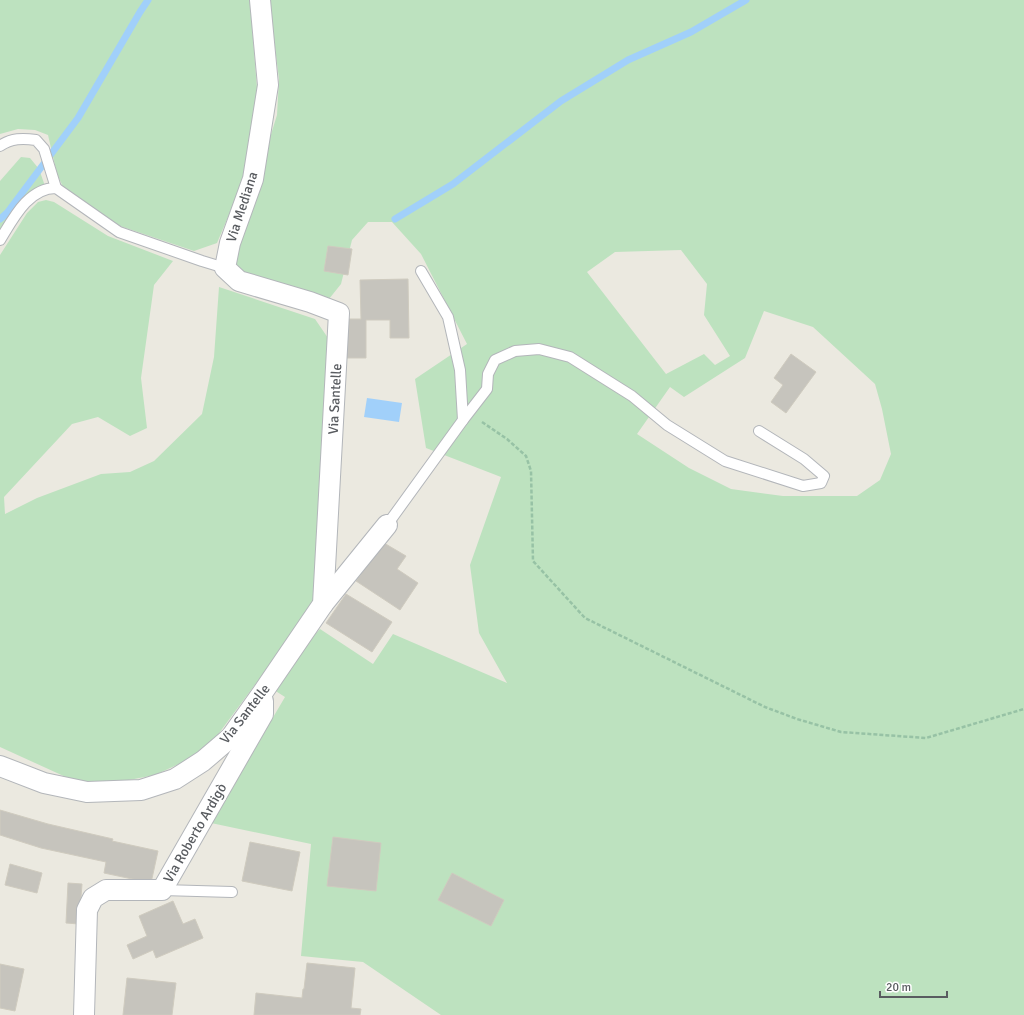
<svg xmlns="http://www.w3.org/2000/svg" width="1024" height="1015" font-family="Signika,sans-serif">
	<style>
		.green { fill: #bde2bf; fill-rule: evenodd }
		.water { fill: #a1d0fa }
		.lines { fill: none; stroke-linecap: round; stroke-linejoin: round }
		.stream { stroke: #a1d0fa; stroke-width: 7 }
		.building { fill: #c6c4bd; stroke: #cfcbbf }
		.service-casing { stroke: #b3b6ba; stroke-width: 12 }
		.minor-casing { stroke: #b3b6ba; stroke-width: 22 }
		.path { stroke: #97c2a5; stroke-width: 2.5; stroke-dasharray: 4 2; stroke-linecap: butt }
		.service { stroke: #fff; stroke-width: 10 }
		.minor { stroke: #fff; stroke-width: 20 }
		.labels { text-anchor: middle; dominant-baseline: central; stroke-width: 4; stroke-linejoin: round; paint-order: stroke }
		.street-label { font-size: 14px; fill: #595c60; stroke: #fff }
	</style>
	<rect width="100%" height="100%" fill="#ebe9e0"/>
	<g class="green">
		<path d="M0 0H250L257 88 244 179 217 243 194 251 120 226 64 189 57 174 48 135 35 130 18 129 0 134Z"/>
		<path d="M269 0H1024V1015H441L363 962 301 956 311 844 211 823 285 697 274 690 296 653 320 629 373 664 393 634 507 683 479 633 470 565 501 477 426 448 415 379 467 344 421 254 392 222H368L352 240 341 284 325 304 242 276 233 257 277 115 279 79ZM681 250 707 284 704 315 730 356 715 365 704 354 666 374 587 272 615 252ZM764 311 813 327 875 384 882 409 891 454 880 480 857 496H783L731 489 689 468 637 434 670 387 684 397 745 358Z"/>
		<path d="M21 157 30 158 39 169 45 186 29 193 14 210 0 231V181Z"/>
		<path d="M46 200 54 202 108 236 173 261 154 285 141 378 147 428 130 436 98 417 72 424 4 497 5 514 37 498 101 474 130 472 154 461 202 414 214 357 219 287 315 319 328 338 319 585 311 609 205 752 155 775 103 785 68 778 0 747V255L27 213 38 202Z"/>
	</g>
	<path class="water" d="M367 398 402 403 399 422 364 417Z"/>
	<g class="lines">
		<g class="stream">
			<path d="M0 219 7 213 78 118 140 12 148 0"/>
			<path d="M395 219 453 184 561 101 628 60 691 32 746 0"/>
		</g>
	</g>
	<g class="building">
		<path d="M328 246 352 249 348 275 324 271Z"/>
		<path d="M408 279 409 338H390V320H366V358H344V319H361L360 280Z"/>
		<path d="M791 354 816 372 786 413 771 402 783 385 774 378Z"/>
		<path d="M384 543 406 556 397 569 418 583 400 610 356 581Z"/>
		<path d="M346 594 392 622 372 652 326 623Z"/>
		<path d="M0 810 48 824 113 839 112 841 158 851 151 883 104 873 106 862 41 848 0 835Z"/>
		<path d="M333 837 381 843 376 891 327 886Z"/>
		<path d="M250 842 300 852 292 891 242 881Z"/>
		<path d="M10 864 42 873 37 893 5 885Z"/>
		<path d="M452 873 504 900 491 926 438 900Z"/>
		<path d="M68 883 82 884 79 924 66 923Z"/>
		<path d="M173 901 183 924 195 919 203 938 156 958 153 950 133 959 127 945 147 936 139 916Z"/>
		<path d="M307 963 355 968 351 1008 361 1009 360 1015H254L256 993 302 998 303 989H304Z"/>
		<path d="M0 964 24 969 15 1011 0 1008Z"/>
		<path d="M127 978 176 983 172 1015H123Z"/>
	</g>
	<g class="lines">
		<defs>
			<g id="service">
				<path d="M0 146C11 138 23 138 36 140L44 149 56 188"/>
				<path d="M0 240C13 219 28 188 56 188L119 232 202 261 225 268"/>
				<path d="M421 271 448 317 460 370 463 420"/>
				<path d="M387 525 463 420 487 389 488 374 495 360 515 351 539 349 570 357 632 396 667 425 725 461 803 486 821 483 824 476 804 459 759 431"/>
				<path d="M162 890 232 892"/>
			</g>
			<g id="minor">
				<path d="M323 604 387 525"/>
				<path d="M0 766 44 783 87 792 141 790 175 779 203 761 231 737 263 692 323 604 339 313 310 302 239 281 225 268 230 243 253 179 268 85 260 0"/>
				<path d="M84 1015 87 910 93 898 106 890H162L263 714V701"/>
			</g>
		</defs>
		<use href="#service" class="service-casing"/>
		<use href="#minor" class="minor-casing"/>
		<path class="path" d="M482 422 507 439 526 456 531 471 533 561 585 618 765 707 797 719 841 732 926 738 1024 709"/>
		<use href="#service" class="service"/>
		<use href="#minor" class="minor"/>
	</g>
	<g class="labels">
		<g class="street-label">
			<text transform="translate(242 207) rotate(-72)">Via Mediana</text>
			<text transform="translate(335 399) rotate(-87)">Via Santelle</text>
			<text transform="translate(245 714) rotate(-52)">Via Santelle</text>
			<text transform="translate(195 833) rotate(-60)">Via Roberto Ardigò</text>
		</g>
	</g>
	<path d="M880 991v6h67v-6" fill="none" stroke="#595c60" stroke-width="2"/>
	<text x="886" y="991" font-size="12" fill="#595c60" stroke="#ffffff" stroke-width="3" paint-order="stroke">20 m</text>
</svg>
